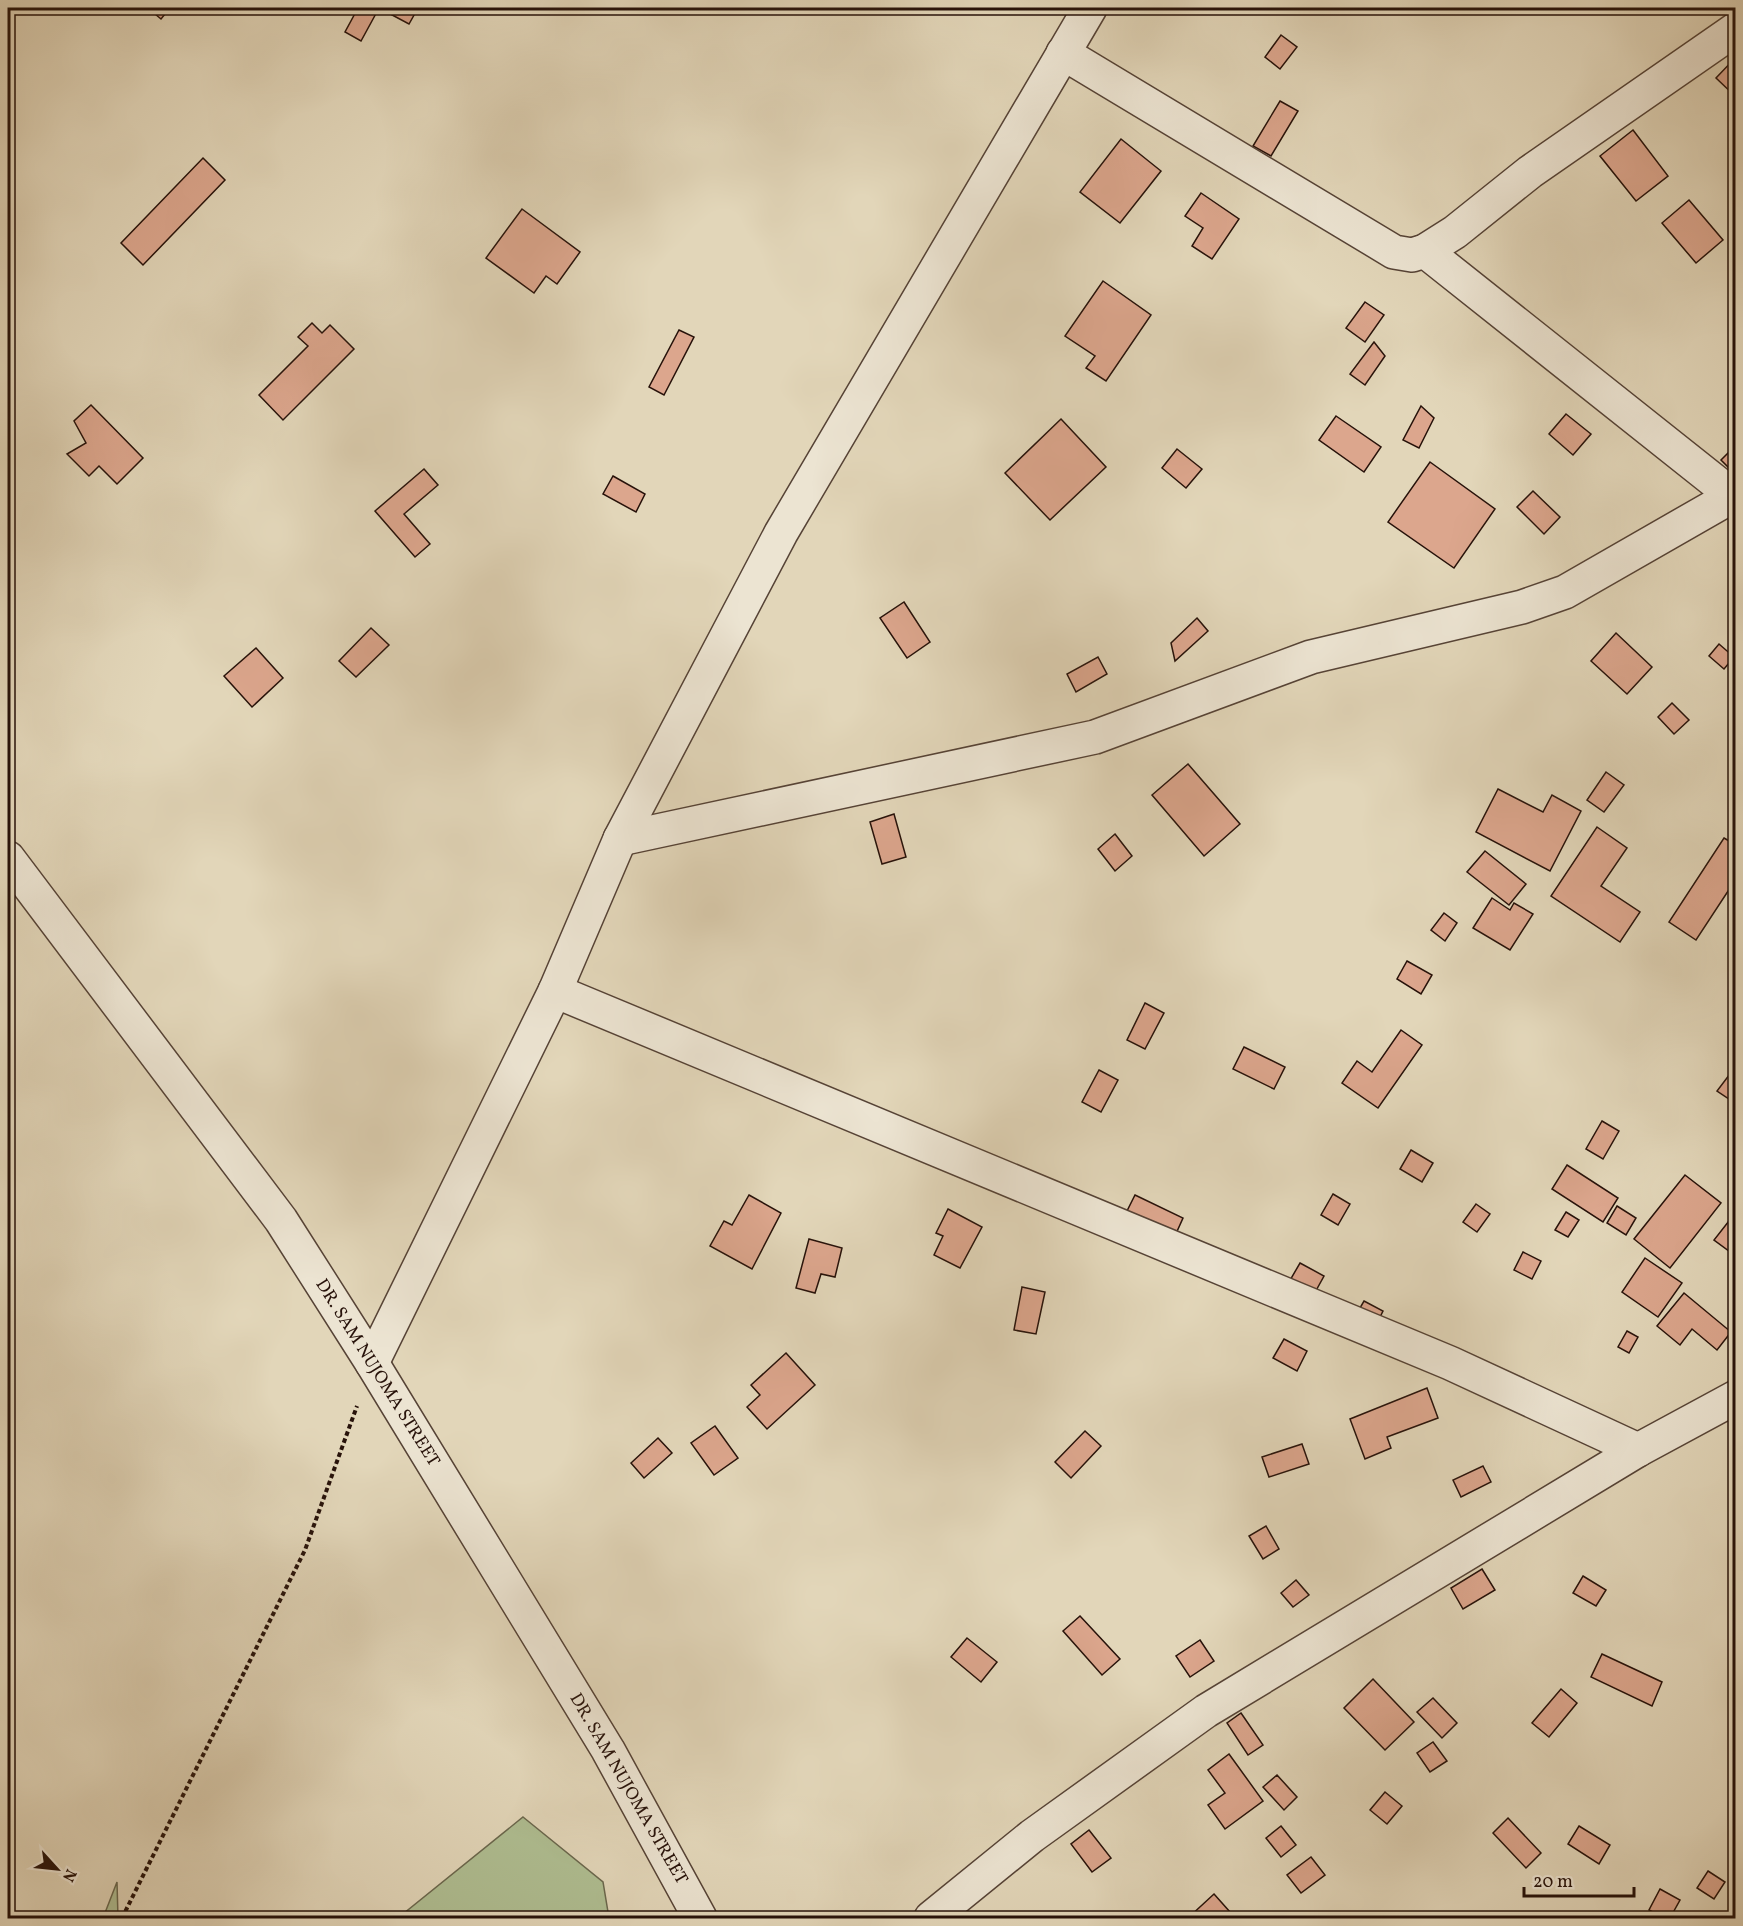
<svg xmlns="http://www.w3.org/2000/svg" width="1743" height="1926" font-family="Vollkorn,serif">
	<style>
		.green { fill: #afbe92; stroke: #6b684e; stroke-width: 1.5 }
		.building { fill: #dca68d; stroke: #27120a; stroke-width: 1.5 }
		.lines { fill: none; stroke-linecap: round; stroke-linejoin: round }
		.minor-casing { stroke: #564336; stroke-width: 36 }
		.path { stroke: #27120a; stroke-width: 4; stroke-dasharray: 4.5 3; stroke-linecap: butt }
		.minor { stroke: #ece4d2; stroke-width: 33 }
		.labels { text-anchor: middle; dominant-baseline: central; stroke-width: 4.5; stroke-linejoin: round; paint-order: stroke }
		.street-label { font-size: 18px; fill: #27120a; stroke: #ece4d2 }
	</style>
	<rect width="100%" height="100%" fill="#e2d6b9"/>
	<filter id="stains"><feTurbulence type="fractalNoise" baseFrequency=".00333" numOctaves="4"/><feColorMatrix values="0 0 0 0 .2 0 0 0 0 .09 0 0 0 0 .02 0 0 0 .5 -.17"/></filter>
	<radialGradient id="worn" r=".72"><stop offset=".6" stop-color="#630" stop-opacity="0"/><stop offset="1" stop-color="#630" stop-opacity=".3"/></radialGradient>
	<g class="green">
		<path d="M523 1817 603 1882 609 1918H398Z"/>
		<path d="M117 1882 118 1918H103Z"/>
	</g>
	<g class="building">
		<path d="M148 8H170L161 19Z"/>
		<path d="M358 8H379L361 41 345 32Z"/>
		<path d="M379 8H418L409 24Z"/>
		<path d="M1281 35 1297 47 1280 69 1265 57Z"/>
		<path d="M1736 57V97L1716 78Z"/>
		<path d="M1280 101 1298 111 1271 156 1253 146Z"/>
		<path d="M1633 130 1668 176 1636 201 1600 156Z"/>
		<path d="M1121 139 1161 171 1120 223 1080 192Z"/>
		<path d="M203 158 225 180 143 265 121 243Z"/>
		<path d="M1201 193 1239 219 1212 259 1192 246 1203 228 1185 216Z"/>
		<path d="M1689 200 1723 240 1696 263 1662 223Z"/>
		<path d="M522 209 580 252 557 284 546 276 534 293 486 258Z"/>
		<path d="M1103 281 1151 315 1106 381 1086 368 1095 356 1065 336Z"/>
		<path d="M1365 302 1384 315 1365 342 1346 328Z"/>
		<path d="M312 323 322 333 330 325 354 349 283 420 259 395 308 346 298 337Z"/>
		<path d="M679 330 694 337 664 395 649 387Z"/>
		<path d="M1374 342 1385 356 1365 385 1350 374Z"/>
		<path d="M91 405 143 458 117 484 99 466 89 476 67 454 86 443 74 421Z"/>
		<path d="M1421 406 1434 418 1419 448 1403 440Z"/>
		<path d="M1566 414 1591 434 1573 455 1549 434Z"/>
		<path d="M1336 416 1381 447 1364 472 1319 440Z"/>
		<path d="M1061 419 1106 467 1050 520 1005 473Z"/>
		<path d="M1734 447 1736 449 1735 474 1721 460Z"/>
		<path d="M1177 449 1202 469 1186 488 1162 468Z"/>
		<path d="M1430 462 1495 509 1454 568 1388 522Z"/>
		<path d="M424 469 438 485 404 514 430 544 415 557 375 511Z"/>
		<path d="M613 476 645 494 636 512 603 494Z"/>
		<path d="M1533 491 1560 517 1544 534 1517 507Z"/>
		<path d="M904 602 930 642 907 658 880 618Z"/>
		<path d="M1736 608V622L1729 616Z"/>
		<path d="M1197 618 1208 631 1175 661 1171 643Z"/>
		<path d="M371 628 389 645 356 677 339 661Z"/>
		<path d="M1616 633 1652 667 1627 694 1591 661Z"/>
		<path d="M1719 644 1734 657 1724 669 1709 656Z"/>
		<path d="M256 648 283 678 252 707 224 676Z"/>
		<path d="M1098 657 1107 674 1076 692 1067 674Z"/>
		<path d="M1672 703 1689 720 1674 734 1658 717Z"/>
		<path d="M1188 764 1240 824 1204 856 1152 795Z"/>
		<path d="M1606 772 1624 785 1604 812 1587 800Z"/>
		<path d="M1498 789 1543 812 1552 795 1581 811 1550 871 1476 832Z"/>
		<path d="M894 814 906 857 882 864 870 822Z"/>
		<path d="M1597 827 1627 848 1601 886 1640 912 1620 942 1551 896Z"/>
		<path d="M1115 834 1132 856 1115 871 1098 849Z"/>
		<path d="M1724 838 1736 845V879L1696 940 1669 922Z"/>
		<path d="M1485 851 1526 884 1509 905 1467 872Z"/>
		<path d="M1492 898 1510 910 1514 903 1533 914 1510 950 1473 928Z"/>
		<path d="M1444 913 1457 923 1445 941 1431 930Z"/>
		<path d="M1407 961 1432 975 1421 994 1397 979Z"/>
		<path d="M1145 1003 1164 1013 1145 1049 1127 1040Z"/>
		<path d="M1401 1030 1422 1045 1378 1108 1342 1083 1357 1061 1372 1072Z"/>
		<path d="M1244 1047 1285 1067 1274 1089 1233 1069Z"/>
		<path d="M1736 1066V1102L1735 1103 1717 1091Z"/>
		<path d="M1099 1070 1118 1080 1101 1112 1082 1102Z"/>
		<path d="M1602 1121 1619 1131 1603 1159 1586 1149Z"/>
		<path d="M1411 1150 1433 1163 1422 1182 1400 1169Z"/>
		<path d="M1567 1165 1618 1198 1603 1222 1552 1189Z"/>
		<path d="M1685 1175 1721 1203 1670 1268 1634 1239Z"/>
		<path d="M1333 1194 1350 1204 1338 1225 1321 1215Z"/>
		<path d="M749 1195 781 1213 752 1269 710 1246 724 1221 732 1225Z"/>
		<path d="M1135 1195 1183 1218 1174 1238 1125 1215Z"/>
		<path d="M1476 1204 1490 1214 1477 1232 1463 1222Z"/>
		<path d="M1617 1206 1636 1218 1626 1235 1607 1223Z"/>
		<path d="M948 1209 982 1227 960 1268 934 1255 943 1236 936 1233Z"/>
		<path d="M1566 1212 1579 1220 1568 1237 1555 1230Z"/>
		<path d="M1736 1212V1251L1733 1254 1714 1240Z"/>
		<path d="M809 1239 842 1248 835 1277 821 1274 815 1293 796 1288Z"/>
		<path d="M1523 1252 1541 1261 1532 1279 1514 1270Z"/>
		<path d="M1645 1258 1682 1283 1658 1317 1622 1292Z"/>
		<path d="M1300 1263 1324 1276 1313 1296 1289 1282Z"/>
		<path d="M1022 1287 1045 1292 1036 1334 1014 1330Z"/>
		<path d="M1684 1293 1731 1332 1717 1350 1692 1329 1680 1345 1657 1326Z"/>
		<path d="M1364 1301 1383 1311 1373 1331 1353 1320Z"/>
		<path d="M1627 1331 1638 1337 1629 1353 1618 1347Z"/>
		<path d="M1284 1339 1307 1351 1297 1371 1273 1358Z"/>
		<path d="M786 1353 815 1385 767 1429 747 1407 760 1395 751 1385Z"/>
		<path d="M1427 1388 1438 1418 1387 1437 1391 1448 1365 1459 1350 1419Z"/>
		<path d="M715 1426 738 1458 714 1475 691 1443Z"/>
		<path d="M1085 1431 1101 1446 1071 1478 1055 1462Z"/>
		<path d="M658 1438 672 1453 644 1478 631 1463Z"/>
		<path d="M1302 1444 1309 1464 1269 1477 1262 1457Z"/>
		<path d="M1483 1466 1491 1482 1461 1497 1453 1480Z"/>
		<path d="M1266 1526 1279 1549 1263 1559 1249 1536Z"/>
		<path d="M1482 1569 1495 1590 1463 1609 1451 1588Z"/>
		<path d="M1583 1576 1606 1590 1596 1606 1573 1593Z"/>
		<path d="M1296 1580 1309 1595 1293 1607 1281 1593Z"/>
		<path d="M1080 1616 1120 1659 1102 1675 1063 1631Z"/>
		<path d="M967 1638 997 1662 981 1682 951 1657Z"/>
		<path d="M1200 1640 1214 1661 1190 1677 1176 1656Z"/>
		<path d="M1602 1654 1662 1682 1652 1706 1591 1677Z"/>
		<path d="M1373 1679 1414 1722 1385 1750 1344 1708Z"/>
		<path d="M1561 1689 1577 1703 1549 1737 1532 1723Z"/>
		<path d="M1433 1698 1457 1723 1442 1738 1417 1712Z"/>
		<path d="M1241 1713 1263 1745 1248 1755 1227 1723Z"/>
		<path d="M1433 1742 1447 1761 1430 1772 1417 1753Z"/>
		<path d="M1229 1754 1263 1801 1225 1829 1208 1805 1225 1793 1208 1770Z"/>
		<path d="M1277 1775 1297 1797 1284 1810 1263 1787Z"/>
		<path d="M1385 1792 1402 1806 1387 1824 1370 1810Z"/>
		<path d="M1508 1818 1541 1853 1526 1868 1493 1833Z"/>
		<path d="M1281 1826 1296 1845 1281 1857 1266 1838Z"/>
		<path d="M1579 1826 1610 1845 1599 1864 1568 1844Z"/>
		<path d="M1089 1830 1111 1858 1092 1872 1071 1844Z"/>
		<path d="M1311 1857 1325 1875 1301 1893 1287 1875Z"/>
		<path d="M1708 1871 1725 1882 1714 1899 1697 1888Z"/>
		<path d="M1660 1889 1680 1900 1670 1918H1664L1649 1910Z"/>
		<path d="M1214 1894 1230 1912 1223 1918H1188Z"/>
	</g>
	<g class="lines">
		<defs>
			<g id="minor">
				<path d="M1063 53 1394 252 1412 255 1425 251 1455 232 1530 172 1736 29"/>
				<path d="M1425 251 1732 495"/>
				<path d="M620 839 1095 737 1311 657 1522 607 1565 592 1736 494"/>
				<path d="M8 858 281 1220 372 1363 608 1750 700 1918"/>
				<path d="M555 991 1450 1363 1638 1450"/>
				<path d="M372 1363 555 991 620 839 781 533 1090 8"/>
				<path d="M931 1918 1032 1836 1206 1711 1638 1450 1736 1397"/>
			</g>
		</defs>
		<use href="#minor" class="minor-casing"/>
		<path class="path" d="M122 1918 305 1550 357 1406"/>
		<use href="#minor" class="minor"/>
	</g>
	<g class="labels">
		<g class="street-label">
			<text transform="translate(377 1373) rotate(58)">DR. SAM NUJOMA STREET</text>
			<text transform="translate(628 1789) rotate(60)">DR. SAM NUJOMA STREET</text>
		</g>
	</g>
	<rect width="1743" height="1926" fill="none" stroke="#e2d6b9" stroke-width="30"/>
	<rect x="9" y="9" width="1725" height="1908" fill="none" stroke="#27120a" stroke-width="3"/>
	<rect x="15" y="15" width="1713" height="1896" fill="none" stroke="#27120a" stroke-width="1.5"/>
	<g transform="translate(57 1869) rotate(117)" stroke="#ece4d2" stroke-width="4.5" paint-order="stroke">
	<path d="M0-4.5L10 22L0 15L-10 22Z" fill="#27120a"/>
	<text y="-9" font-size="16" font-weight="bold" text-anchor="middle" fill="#27120a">N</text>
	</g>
	<path d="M1524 1887v9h110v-9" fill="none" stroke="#27120a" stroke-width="3"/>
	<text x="1533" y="1887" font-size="18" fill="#27120a" stroke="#ece4d2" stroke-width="4.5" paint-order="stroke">20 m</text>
	<rect width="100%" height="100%" filter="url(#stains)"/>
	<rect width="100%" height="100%" fill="url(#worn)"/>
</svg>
